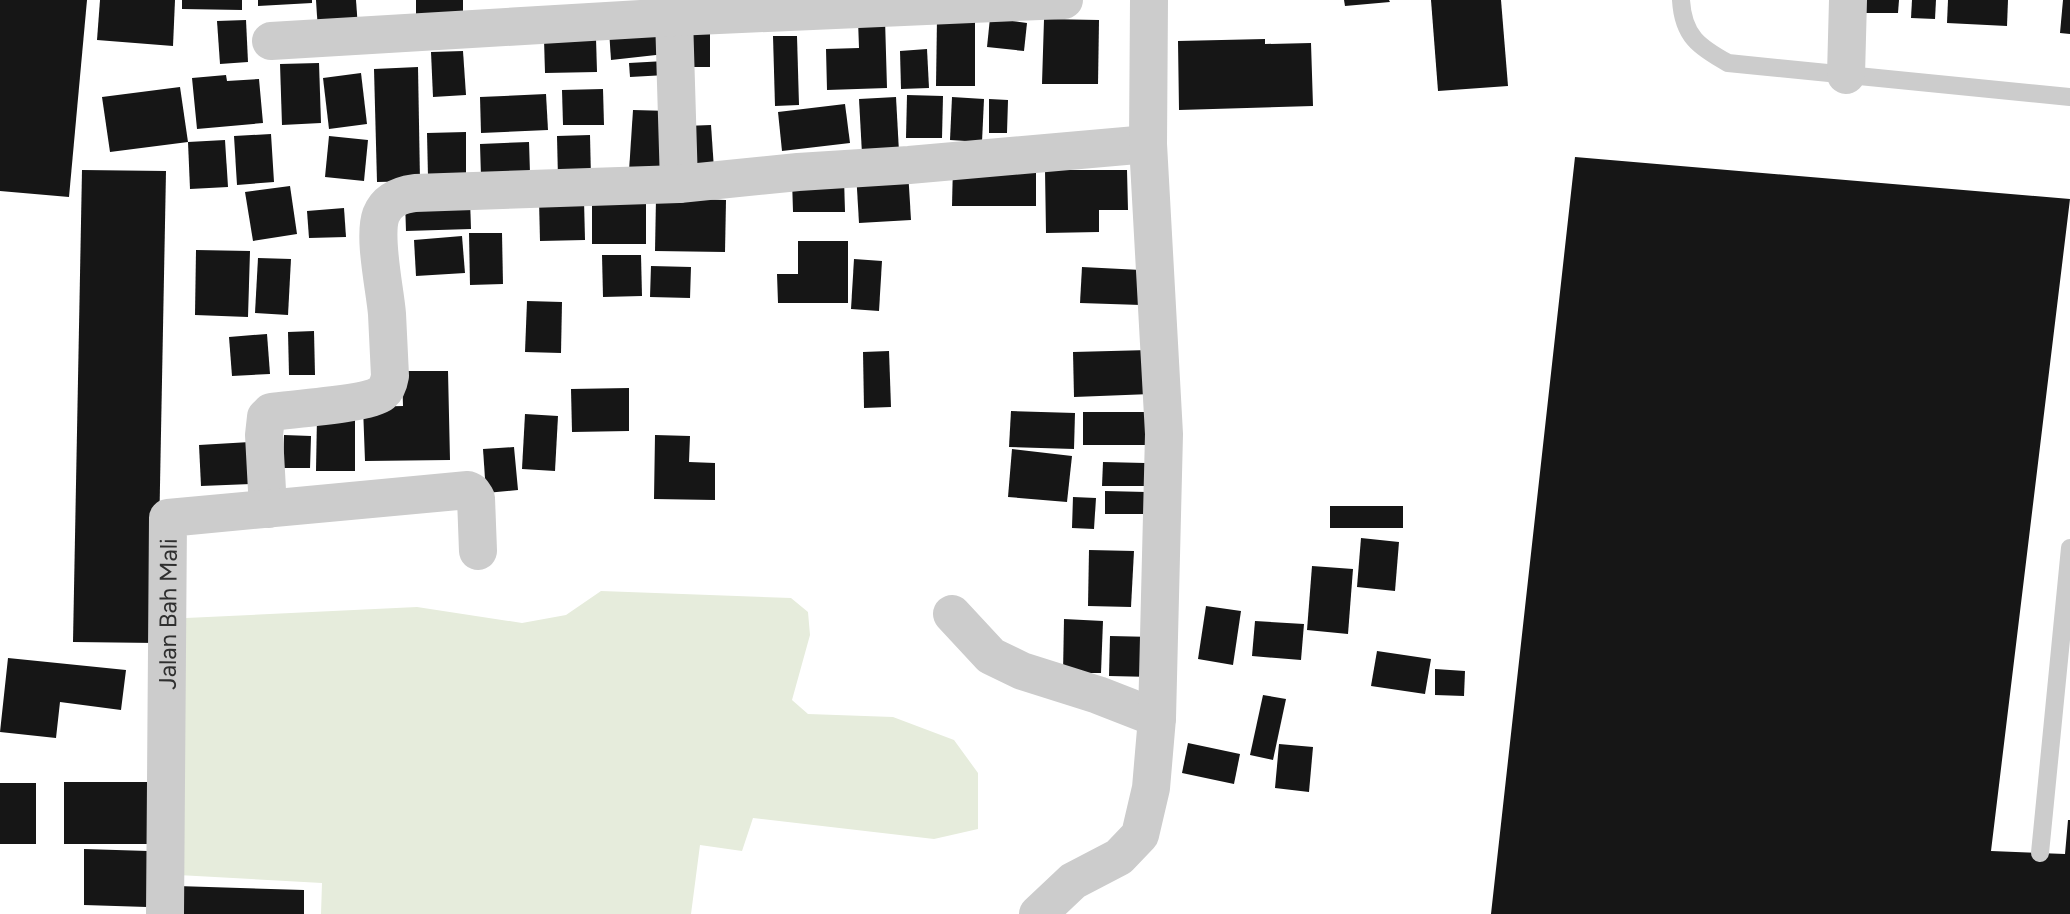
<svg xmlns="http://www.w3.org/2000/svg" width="2070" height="914" font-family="Figtree,sans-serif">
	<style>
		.green { fill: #e6ecdc }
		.building { fill: #161616 }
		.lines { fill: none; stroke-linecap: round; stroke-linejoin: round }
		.service { stroke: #ccc; stroke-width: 18 }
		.minor { stroke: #ccc; stroke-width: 38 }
		.labels { text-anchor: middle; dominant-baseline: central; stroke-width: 8; stroke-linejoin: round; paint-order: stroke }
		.street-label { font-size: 24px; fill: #2f2f2f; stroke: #fff }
	</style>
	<rect width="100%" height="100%" fill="#fff"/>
	<path class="green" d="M601 591 791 598 808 612 810 635 792 700 808 714 893 717 954 740 978 773V829L934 839 753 818 742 851 700 845 691 914H321L322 883 178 875 186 618 417 607 522 623 566 615Z"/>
	<g class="building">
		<path d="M0 0H87L69 197 0 191Z"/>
		<path d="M100 0H175L173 46 97 40Z"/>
		<path d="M182 0H242V10L182 9Z"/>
		<path d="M258 0H312V3L258 6Z"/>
		<path d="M316 0H356L358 28 318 31Z"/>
		<path d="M416 0H463V22L416 23Z"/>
		<path d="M1344 0H1389L1390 2 1345 6Z"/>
		<path d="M1431 0H1501L1508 86 1438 91Z"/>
		<path d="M1865 0H1899L1898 13H1865Z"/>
		<path d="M1912 0H1936L1935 19 1911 18Z"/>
		<path d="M1948 0H2008L2007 26 1947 23Z"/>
		<path d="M2063 0H2070V34L2060 33Z"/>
		<path d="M937 18H975V86H936Z"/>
		<path d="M990 18 1027 23 1024 51 987 47Z"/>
		<path d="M885 19 887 88 827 90 826 49 859 48 858 20Z"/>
		<path d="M1044 19 1099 20 1098 84H1042Z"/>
		<path d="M246 20 248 62 220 64 217 21Z"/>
		<path d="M678 22H710V67H677Z"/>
		<path d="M663 25 665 54 611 60 609 30Z"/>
		<path d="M773 36H797L799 105 775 106Z"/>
		<path d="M596 38 597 72 545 73 544 39Z"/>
		<path d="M1265 39V44L1311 43 1313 106 1179 110 1178 41Z"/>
		<path d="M927 49 929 88 901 89 900 51Z"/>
		<path d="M463 51 466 95 433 97 431 52Z"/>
		<path d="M665 61 666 75 630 77 629 63Z"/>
		<path d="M319 63 321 123 282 125 280 64Z"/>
		<path d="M418 67 420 181 377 182 374 69Z"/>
		<path d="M361 73 367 124 329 129 323 78Z"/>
		<path d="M226 75 227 81 259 79 263 123 197 129 192 78Z"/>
		<path d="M180 87 188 142 110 152 102 97Z"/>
		<path d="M603 89 604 125H563L562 90Z"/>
		<path d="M546 94 548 130 481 133 480 97Z"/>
		<path d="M907 95 943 96 942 138H906Z"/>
		<path d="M896 97 899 152 862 154 859 99Z"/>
		<path d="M952 97 984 99 982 142 950 140Z"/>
		<path d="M989 99 1008 100 1007 133H989Z"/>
		<path d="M845 104 850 143 782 151 778 112Z"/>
		<path d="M633 110 670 111 667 173 629 171Z"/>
		<path d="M711 125 714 169 687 170 685 126Z"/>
		<path d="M466 132V177H428L427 133Z"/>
		<path d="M271 134 274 182 237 185 234 136Z"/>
		<path d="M590 135 591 178 558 179 557 136Z"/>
		<path d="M329 136 368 140 364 181 325 177Z"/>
		<path d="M225 140 228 187 190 189 188 142Z"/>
		<path d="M529 142 530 174 481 177 480 144Z"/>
		<path d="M1575 157 2070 199 1991 851 2065 854 2068 820H2070V914H1491Z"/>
		<path d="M953 164 1036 165V206H952Z"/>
		<path d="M82 170 166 171 157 643 73 642Z"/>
		<path d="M908 170 911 220 859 223 856 172Z"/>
		<path d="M1045 170H1127L1128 210H1099V232L1046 233Z"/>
		<path d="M844 178 845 212H793L792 179Z"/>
		<path d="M290 186 297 234 253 241 245 192Z"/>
		<path d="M646 196V244H592V197Z"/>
		<path d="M656 198 726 200 725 252 655 251Z"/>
		<path d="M470 199 471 229 406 231 405 201Z"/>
		<path d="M539 200H584L585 240 540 241Z"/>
		<path d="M344 208 346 237 309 238 307 211Z"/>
		<path d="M469 233H502L503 284 470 285Z"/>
		<path d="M462 236 465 273 416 276 414 240Z"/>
		<path d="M798 241H848V303H778L777 274H798Z"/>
		<path d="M196 250 250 251 248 317 195 315Z"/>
		<path d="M602 255H641L642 296 603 297Z"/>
		<path d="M258 258 291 259 288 315 255 313Z"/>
		<path d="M854 259 882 261 879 311 851 309Z"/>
		<path d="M651 266 691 267 690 298 650 297Z"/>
		<path d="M1082 267 1141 270V305L1080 303Z"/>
		<path d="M527 301 562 302 561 353 525 352Z"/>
		<path d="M314 331 315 375H289L288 332Z"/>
		<path d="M267 334 270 374 232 376 229 337Z"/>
		<path d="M1149 350 1151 394 1074 397 1073 352Z"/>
		<path d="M889 351 891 407 864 408 863 352Z"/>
		<path d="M402 371H448L450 460 365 461 363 407 403 406Z"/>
		<path d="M629 388V431L572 432 571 389Z"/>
		<path d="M1011 411 1075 413 1074 449 1009 447Z"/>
		<rect x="1083" y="412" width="66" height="33"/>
		<path d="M525 414 558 416 555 471 522 469Z"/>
		<path d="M317 416H355V471H316Z"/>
		<path d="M284 435 311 436 310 468H283Z"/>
		<path d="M655 435 690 436 689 462 715 463V500L654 499Z"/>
		<path d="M250 442 251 484 201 486 199 445Z"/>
		<path d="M514 447 518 490 486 493 483 449Z"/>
		<path d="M1012 449 1072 456 1067 502 1008 497Z"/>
		<path d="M1103 462 1145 463V486H1102Z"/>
		<path d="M1105 491 1146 492V514H1105Z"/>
		<path d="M1073 497 1096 498 1094 529 1072 528Z"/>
		<rect x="1330" y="506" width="73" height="22"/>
		<path d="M1361 538 1399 542 1395 591 1357 587Z"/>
		<path d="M1089 550 1134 551 1131 607 1088 606Z"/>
		<path d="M1312 566 1353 569 1348 634 1307 630Z"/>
		<path d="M1206 606 1241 611 1233 665 1198 659Z"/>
		<path d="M1064 619 1103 621 1101 673H1063Z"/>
		<path d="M1255 621 1304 624 1301 660 1252 656Z"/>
		<path d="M1110 636 1154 637 1153 677 1109 676Z"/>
		<path d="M1377 651 1431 659 1425 694 1371 686Z"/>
		<path d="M8 658 126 670 121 710 60 702 56 738 0 732Z"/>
		<path d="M1435 669 1465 671 1464 696 1435 695Z"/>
		<path d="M1263 695 1286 699 1273 760 1250 755Z"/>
		<path d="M1188 743 1240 754 1234 784 1182 773Z"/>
		<path d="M1279 744 1313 747 1309 792 1275 788Z"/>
		<rect x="64" y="782" width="84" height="62"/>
		<rect x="0" y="783" width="36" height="61"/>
		<path d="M84 849 148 851 147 907 84 905Z"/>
		<path d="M177 886 304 890V914H177Z"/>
	</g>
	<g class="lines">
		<g class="service">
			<path d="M1681 0C1683 36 1699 47 1728 63L2070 97"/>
			<path d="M2040 853 2070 548"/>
		</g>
		<g class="minor">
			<path d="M674 17 679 184"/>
			<path d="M271 41 674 17 1064 0"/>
			<path d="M1846 75 1848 0"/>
			<path d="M268 509 264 435 266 417 271 412C292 409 369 404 382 393 387 389 389 382 390 376 389 355 388 335 387 314 385 289 373 237 381 215 387 200 400 195 415 193L679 184 798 172 909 165 1148 144"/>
			<path d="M952 614 991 656 1022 671 1098 695 1157 718"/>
			<path id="s1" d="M165 914 168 518 468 490 472 492 476 498 478 551"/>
			<path d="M1038 914 1073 881 1119 857 1140 835 1151 788 1157 718 1164 434 1148 144 1149 0"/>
		</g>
	</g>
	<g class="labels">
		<g class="street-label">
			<text stroke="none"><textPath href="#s1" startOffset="300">Jalan Bah Mali</textPath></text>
		</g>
	</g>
</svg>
